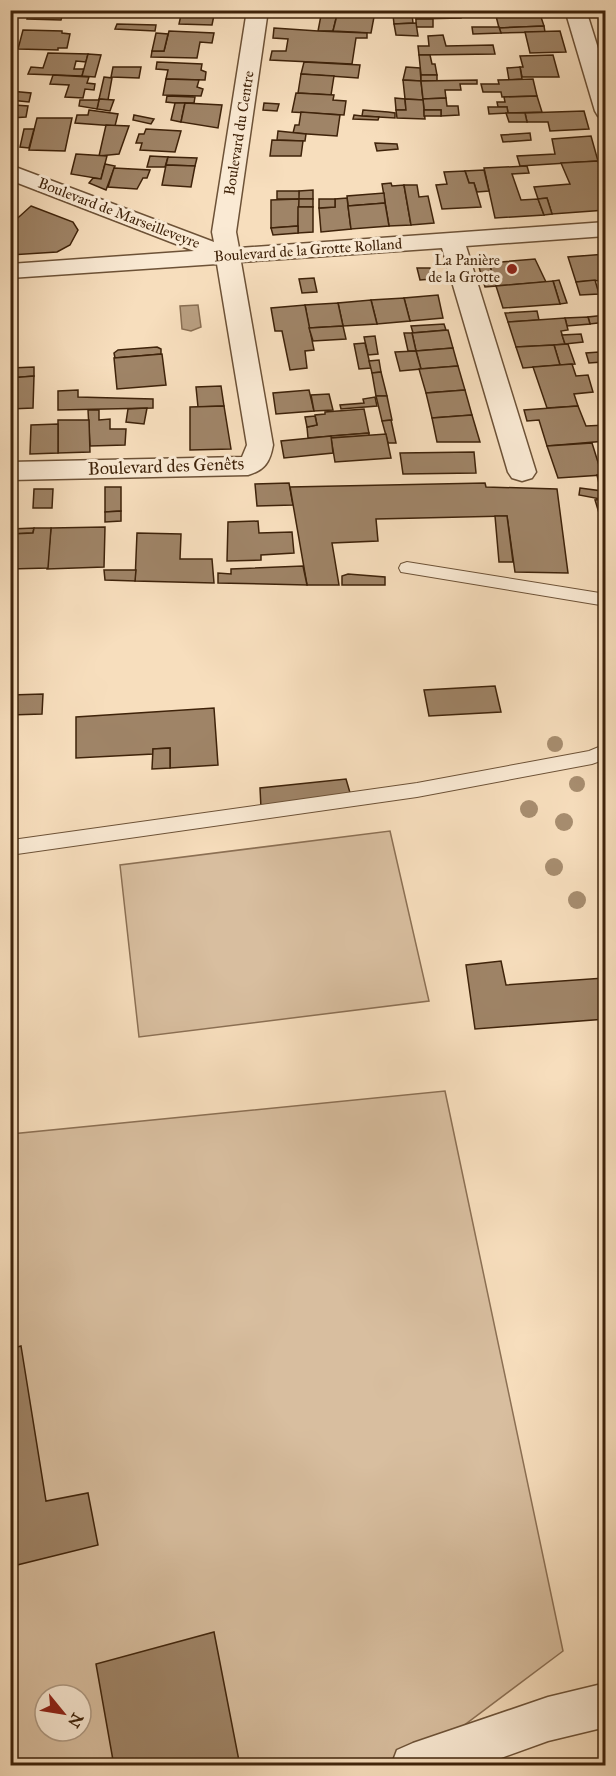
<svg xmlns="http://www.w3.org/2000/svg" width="616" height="1776" font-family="'IM FELL Great Primer',serif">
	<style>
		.green { fill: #d8be9f; stroke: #8c7054; stroke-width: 1.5; fill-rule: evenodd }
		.water { fill: #b89e80; stroke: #886d51; stroke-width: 1.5 }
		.building { fill: #9f8467; stroke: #3f230a; stroke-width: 1.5 }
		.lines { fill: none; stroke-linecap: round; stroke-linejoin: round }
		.lane-casing { stroke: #6d5237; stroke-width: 2 }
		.street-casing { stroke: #6d5237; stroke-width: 3 }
		.lane { fill: #faead4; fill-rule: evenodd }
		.street { fill: #faead4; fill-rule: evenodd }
		.tree { fill: #a78d6f }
		.poi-dot { fill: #8f2418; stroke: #faead4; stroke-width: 2 }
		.labels { text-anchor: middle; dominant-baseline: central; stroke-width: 6; stroke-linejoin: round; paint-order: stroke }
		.far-street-label { font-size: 15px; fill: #3f230a; stroke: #faead4 }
		.far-poi-label { font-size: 15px; fill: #3f230a; stroke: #faead4; text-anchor: end }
		.street-label { font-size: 18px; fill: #3f230a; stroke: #faead4 }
	</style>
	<rect width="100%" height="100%" fill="#f7debd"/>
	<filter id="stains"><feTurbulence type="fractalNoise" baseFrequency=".00333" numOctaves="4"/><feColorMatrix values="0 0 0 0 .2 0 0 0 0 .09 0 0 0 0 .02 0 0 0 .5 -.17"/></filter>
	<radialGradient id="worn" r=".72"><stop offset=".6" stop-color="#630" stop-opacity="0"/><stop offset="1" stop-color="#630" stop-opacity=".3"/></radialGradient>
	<g class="green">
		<path d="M390 831 429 1001 139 1037 120 865Z"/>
		<path d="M445 1091 563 1651 411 1765 11 1766V1134ZM45 1695H81V1731H45Z"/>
	</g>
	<path class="water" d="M198 305 201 327 191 331 182 329 180 306Z"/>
	<g class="building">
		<path d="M29 10H64L61 20 27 19Z"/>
		<path d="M215 10 212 25 179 24 182 10Z"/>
		<path d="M322 10H338L333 31H318Z"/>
		<path d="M405 10H415V14H412L413 23 394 24 393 15H405Z"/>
		<path d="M539 11 544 26 499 28 495 12Z"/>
		<path d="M460 13 461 18 416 19 415 14Z"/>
		<path d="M337 15 374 17 371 33 333 31Z"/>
		<rect x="416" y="19" width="17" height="8"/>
		<path d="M416 23 418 36 396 35 394 24Z"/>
		<path d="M117 24 156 25 155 31 115 29Z"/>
		<path d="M544 26 545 32 501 33 499 28Z"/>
		<path d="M472 27H499L501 33 473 34Z"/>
		<path d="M274 28 318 31 367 33V38H356L352 64 270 60 272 51H286L288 39 273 38Z"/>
		<path d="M23 30 62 31V33L70 34 67 48H58V50L18 49Z"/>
		<path d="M169 31 214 33 212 43 200 42 197 58 151 57 152 51H164Z"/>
		<path d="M560 31 566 52 530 53 525 32Z"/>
		<path d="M156 33 168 34 164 51H152Z"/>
		<path d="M443 35 446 46 493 45 495 54 419 55 418 46H429L428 36Z"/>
		<path d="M48 53 88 54 86 62 76 61 74 69H84L82 76 28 74 31 67 43 68Z"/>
		<path d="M88 54 101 55 95 77 82 76Z"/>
		<path d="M419 55H430L432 64H435L437 75H421Z"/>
		<path d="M553 55 559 77H522L520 67H523L520 56Z"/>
		<path d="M157 62 202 64 201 70 206 72 205 80 166 79 168 70 156 69Z"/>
		<path d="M304 62 360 65 358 78 301 74Z"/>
		<path d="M113 67H141L139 78 111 77Z"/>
		<path d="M406 67 420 68 421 81 403 80Z"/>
		<path d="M520 67 522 79 509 80 507 68Z"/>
		<path d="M301 74 334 76 331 95 298 93Z"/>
		<path d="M53 75 89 77 87 83 95 84 94 90 85 89 83 98 65 97 69 85 50 84Z"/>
		<rect x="421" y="75" width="16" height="6"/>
		<path d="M104 77 112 78 108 100 99 99Z"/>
		<path d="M166 79 199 80 197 87 203 89 201 96 163 95Z"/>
		<path d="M533 79 537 96 502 97 501 92H483L481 84H499L498 80Z"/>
		<path d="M403 80 421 81 423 100 405 99Z"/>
		<path d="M477 80V84H460L461 90H445L446 98 423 99 421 81Z"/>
		<path d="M10 91 31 93 29 102 10 100Z"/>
		<path d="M296 93 334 95 333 100 346 101 344 115 292 112Z"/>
		<path d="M167 96 195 97 194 103H175L166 102Z"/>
		<path d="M537 96 542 112 508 113 507 107H498L497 102H505L504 97Z"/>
		<path d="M395 98 405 99 406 110H396Z"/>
		<path d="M446 98 447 106H458L459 115 441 116V110H424L423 99Z"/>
		<path d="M99 99 114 100 110 111 97 109Z"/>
		<path d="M405 99 423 100 425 119 397 118 396 110H406Z"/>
		<path d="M80 100H99L97 109 79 106Z"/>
		<path d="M175 103H185L181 122 171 120Z"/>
		<path d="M185 103 222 105 218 128 181 122Z"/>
		<path d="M264 103 279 104 277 111 263 110Z"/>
		<path d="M14 105 28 106 26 117 11 118Z"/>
		<path d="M488 107H507L508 113 489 114Z"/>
		<path d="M89 110 118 114 115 126 75 123 77 115H88Z"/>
		<path d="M363 110 388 112 395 113V118L362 116Z"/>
		<rect x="424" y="110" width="17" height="6"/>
		<path d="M584 111 589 129 550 131 548 122H527L525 113Z"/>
		<path d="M301 112 340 115 337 136 293 133 295 125H299Z"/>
		<path d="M506 113H525L527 122H509Z"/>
		<path d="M134 115 154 119 151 124 133 120Z"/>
		<path d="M354 115 362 116 379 117 378 120 353 119Z"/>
		<path d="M37 118H72L65 151 29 150Z"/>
		<path d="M106 125 129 126 119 154 99 156Z"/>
		<path d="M24 129H34L29 148 20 147Z"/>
		<path d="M146 129 181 131 175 152 140 150 142 143H136L139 134H144Z"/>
		<path d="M278 131 306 134 305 141 277 140Z"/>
		<path d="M530 133 531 140 503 142 501 135Z"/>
		<path d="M591 136 598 161 520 166 517 156 555 154 552 139Z"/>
		<path d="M272 140 303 141 301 156H270Z"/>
		<path d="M375 143 397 144 398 149 377 151Z"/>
		<path d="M76 154 107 156 101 179 71 174Z"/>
		<path d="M150 156 168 157 165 167H147Z"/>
		<path d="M168 157 197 158 195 166 166 165Z"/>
		<path d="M598 161 606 188V210L552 214 547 198 538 199 534 187 570 184 561 163Z"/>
		<path d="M105 164 115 166 106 190 89 183 93 178 101 179Z"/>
		<path d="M166 165 195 166 191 187 162 185Z"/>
		<path d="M527 166 529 173 512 174 521 200 538 199 544 215 495 218 484 168Z"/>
		<path d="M114 168 150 170 147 178H143L137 189 108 187Z"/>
		<path d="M484 170 489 191 477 192 474 183H469L465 171Z"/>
		<path d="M465 171 469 183H474L481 207 442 209 436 185 447 184 444 172Z"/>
		<path d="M391 183 392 186 404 185 411 225 389 226 382 184Z"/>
		<path d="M404 185H417L419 197 428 196 434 223 411 225Z"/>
		<path d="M313 190V199H298L299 191Z"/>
		<rect x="277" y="191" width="22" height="8"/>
		<path d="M384 193 385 203 348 206 347 196Z"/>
		<path d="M347 198 351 229 321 232 319 208 335 207V199Z"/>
		<path d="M547 198 552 214 544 215 538 199Z"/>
		<rect x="298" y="199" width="15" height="8"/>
		<path d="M299 199 298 226 271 228V200Z"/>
		<path d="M319 199H335V207L319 208Z"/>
		<path d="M385 203 389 226 351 229 348 206Z"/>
		<path d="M31 206 73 222 78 230 70 245 57 252 10 255V225Z"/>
		<path d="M298 207H313V232L298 233Z"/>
		<path d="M298 226V233L273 235 271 228Z"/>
		<path d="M606 254V280L576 282 568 257Z"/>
		<path d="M535 259 546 282 496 286 489 263Z"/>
		<path d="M489 263 496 286 485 287 478 264Z"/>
		<path d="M417 268H430L432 279 420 280Z"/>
		<path d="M314 278 317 292 302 293 299 279Z"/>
		<path d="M559 280 567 303 560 304 553 281Z"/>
		<path d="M595 280 599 294 580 295 576 282Z"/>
		<path d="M553 281 560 304 503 308 496 286Z"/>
		<path d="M438 295 443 318 410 321 404 298Z"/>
		<path d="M404 298 410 321 377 324 371 300Z"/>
		<path d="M371 300 377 324 343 326 338 303Z"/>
		<path d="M338 303 343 326 309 328 305 305Z"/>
		<path d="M305 305 314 350 305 351 307 368 290 370 282 331H275L271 308Z"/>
		<path d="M537 311 539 320 508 322 505 313Z"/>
		<path d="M606 315V322L590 324 588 317Z"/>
		<path d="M588 317 590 324 567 326 565 318Z"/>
		<path d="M565 318 568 330 561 331 565 344 554 345 516 347 508 322Z"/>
		<path d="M444 324 446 330 413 333 411 326Z"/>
		<path d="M343 326 346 339 313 341 309 328Z"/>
		<path d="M448 330 453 348 416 351 412 333Z"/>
		<path d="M404 333H412L416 351H408Z"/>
		<path d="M581 334 583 342 565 344 562 335Z"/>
		<path d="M375 336 378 354 368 355 364 337Z"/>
		<path d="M365 343 371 368 359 369 354 344Z"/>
		<path d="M568 344 575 364 560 365 554 345Z"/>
		<path d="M554 345 560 365 523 368 516 347Z"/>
		<path d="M157 347 161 349V354L115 358 114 353 118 350Z"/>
		<path d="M453 348 458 366 421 369 416 351Z"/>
		<path d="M416 351 421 369 400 371 395 352Z"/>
		<path d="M599 352 602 362 589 363 586 353Z"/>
		<path d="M162 354 166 385 117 389 114 358Z"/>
		<path d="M379 360 381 372 372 373 369 361Z"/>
		<path d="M572 364 576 376 588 375 593 392 574 394 578 406 547 408 533 367Z"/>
		<path d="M458 366 465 390 426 393 419 369Z"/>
		<path d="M34 367V376L10 378V368Z"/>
		<path d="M381 372 387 396H376L372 373Z"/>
		<path d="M34 376 33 408 10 409V378Z"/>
		<path d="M221 386 224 406 198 407 196 387Z"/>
		<path d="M78 390V397L153 399V408L58 410V391Z"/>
		<path d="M309 390 314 411 276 414 273 393Z"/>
		<path d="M465 390 472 415 432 418 426 393Z"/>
		<path d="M329 394 333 410 314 411 311 395Z"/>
		<path d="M376 396H387L392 420 382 421Z"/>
		<path d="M375 397 377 406 341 409 340 405 364 403 363 399Z"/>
		<path d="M224 406 231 449 190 450V407Z"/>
		<path d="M578 406 586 426 606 425V441L547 446 539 420 527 421 524 410Z"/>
		<path d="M147 408 144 424 126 422 128 409Z"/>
		<path d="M364 409 369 433 308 438 307 427 317 425 315 415 325 414V412Z"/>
		<path d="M88 410H99V420L110 419V429H126L125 445 90 446Z"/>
		<path d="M472 415 480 442H437L432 418Z"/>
		<path d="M315 416 317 425 307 427 305 417Z"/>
		<path d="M58 420H89L90 452 58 453Z"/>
		<path d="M391 420 396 443H388L382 421Z"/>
		<path d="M58 424V453L30 454 31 425Z"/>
		<path d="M369 433V436L331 438V436Z"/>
		<path d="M386 434 391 458 335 462 331 438Z"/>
		<path d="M331 436 333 453 284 458 281 441Z"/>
		<path d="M592 443 602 475 558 478 547 446Z"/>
		<path d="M474 452 476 473 403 474 400 453Z"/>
		<path d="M597 475H606V490L600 488Z"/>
		<path d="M289 483 293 505 257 506 255 484Z"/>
		<path d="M485 483 486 487 557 489 568 573 515 572 507 516 376 519 378 541 332 543 339 585H307L290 487Z"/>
		<path d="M105 487H121V511L105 512Z"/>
		<path d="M580 488 602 491 600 499 579 495Z"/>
		<path d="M34 489H53L52 508H33Z"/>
		<path d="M606 499V513H599L595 500Z"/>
		<path d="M121 511V521L105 522V512Z"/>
		<path d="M495 516H507L513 562H499Z"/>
		<path d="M258 521 259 533 292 532 294 553 261 555V560L227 561 228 522Z"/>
		<path d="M105 527 104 567 47 569 51 528Z"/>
		<path d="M34 528 33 533 10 534V529Z"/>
		<path d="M34 528H51L48 568 10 569V534L33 533Z"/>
		<path d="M137 533 181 534 180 559H212L214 583 135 581Z"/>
		<path d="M303 566 307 585 218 583V573L231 574V569Z"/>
		<path d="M104 570H136L135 581 105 580Z"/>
		<path d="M348 574 385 577V585H342V576Z"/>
		<path d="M495 686 501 712 429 716 424 690Z"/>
		<path d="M43 694 42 714 10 715V695Z"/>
		<path d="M214 708 218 765 170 768V748L153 749V754L76 758V717Z"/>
		<path d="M170 748V768L152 769 153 749Z"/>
		<path d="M346 779 351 796 261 808 260 788Z"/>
		<path d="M501 961 506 985 604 978 606 1019 475 1029 466 965Z"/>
		<path d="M21 1346 46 1501 88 1493 98 1545 13 1566 10 1548V1349Z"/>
		<path d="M214 1632 240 1766H114L96 1664Z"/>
	</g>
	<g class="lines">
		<defs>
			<g id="lane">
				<path d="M407 562 606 594V606L401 572 399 568 401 564Z"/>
				<path d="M606 744V759L592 764 417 797 10 855 12 840 417 783 589 751Z"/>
			</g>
			<g id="street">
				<path d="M247 10H268L236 232 239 248 606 222V236L466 246 536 472 532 478 522 481 512 478 508 472 442 248 241 262 273 445C270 462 265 470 248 475L10 480V462L242 457 247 445 217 264 10 278V264L194 251 10 180V165L214 242 212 232Z"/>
				<path d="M565 10H586L606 74V118L598 116 595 111Z"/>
				<path d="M606 1683V1727L548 1741 479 1766H391L397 1750 413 1743 548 1697Z"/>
			</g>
		</defs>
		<use href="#lane" class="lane-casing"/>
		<use href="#street" class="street-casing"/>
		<use href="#lane" class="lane"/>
		<use href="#street" class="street"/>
	</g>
	<g class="tree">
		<circle cx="555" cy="744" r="8"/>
		<circle cx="577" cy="784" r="8"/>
		<circle cx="529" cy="809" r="9"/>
		<circle cx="564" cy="822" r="9"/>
		<circle cx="554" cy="867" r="9"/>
		<circle cx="577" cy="900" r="9"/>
	</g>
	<circle class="poi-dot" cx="512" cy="269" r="6"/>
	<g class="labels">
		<g class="far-street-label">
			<text transform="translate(239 133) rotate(-81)">Boulevard du Centre</text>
			<text transform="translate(119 213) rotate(21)">Boulevard de Marseilleveyre</text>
			<text transform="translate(308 250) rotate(-4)">Boulevard de la Grotte Rolland</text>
		</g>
		<g class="far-poi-label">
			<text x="500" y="260">La Panière<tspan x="500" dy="17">de la Grotte</tspan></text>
		</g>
		<g class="street-label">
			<text transform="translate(166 466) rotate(-2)">Boulevard des Genêts</text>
		</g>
	</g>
	<rect width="616" height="1776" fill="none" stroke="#f7debd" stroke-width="36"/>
	<rect x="12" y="12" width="592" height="1752" fill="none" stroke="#3f230a" stroke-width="3"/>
	<rect x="18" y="18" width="580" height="1740" fill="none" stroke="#3f230a" stroke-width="1.5"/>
	<g transform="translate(63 1713) rotate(120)"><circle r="28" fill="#faead4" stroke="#af9a83" stroke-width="1.5"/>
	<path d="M0-4.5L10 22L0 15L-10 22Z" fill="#8f2418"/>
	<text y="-9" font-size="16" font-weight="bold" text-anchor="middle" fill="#3f230a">N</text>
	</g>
	<rect width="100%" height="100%" filter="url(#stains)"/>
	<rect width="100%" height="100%" fill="url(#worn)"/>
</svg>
